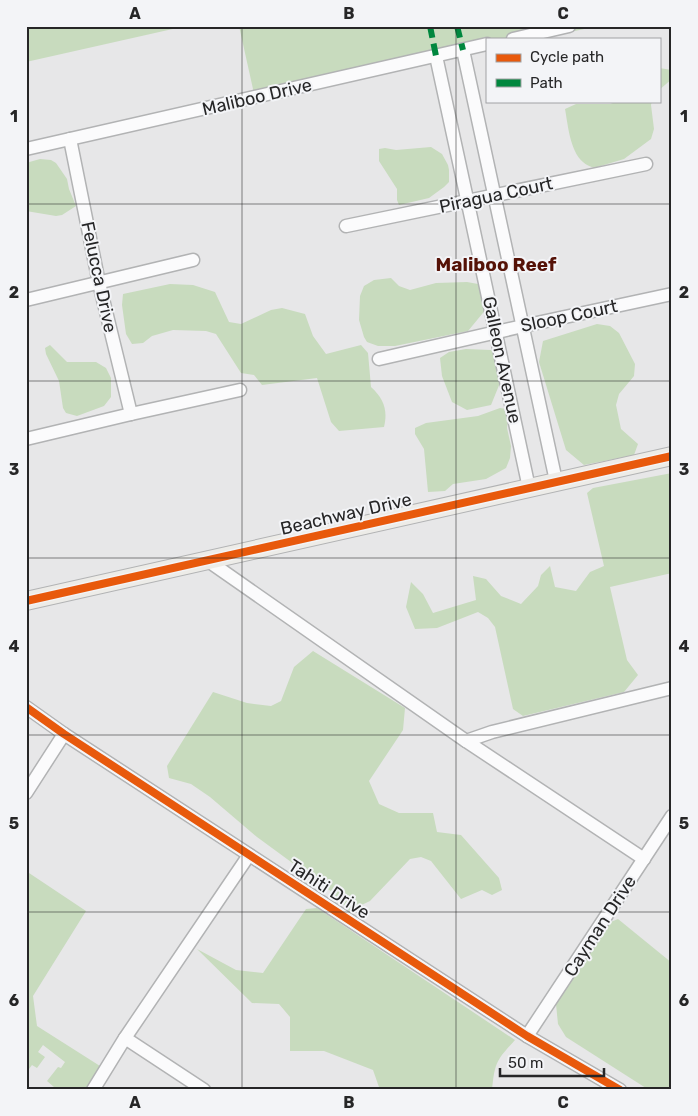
<svg xmlns="http://www.w3.org/2000/svg" width="698" height="1116" font-family="Rubik,sans-serif">
	<style>
		.green { fill: #c8dbbe }
		.lines { fill: none; stroke-linecap: round; stroke-linejoin: round }
		.street-casing { stroke: #b2b3b4; stroke-width: 15 }
		.secondary-casing { stroke: #b2b3b4; stroke-width: 20 }
		.street { stroke: #fbfbfc; stroke-width: 12 }
		.secondary { stroke: #edece8; stroke-width: 18 }
		.quiet { stroke: #00873e; stroke-width: 6; stroke-dasharray: 12 6; stroke-linecap: butt }
		.cycleway-casing { stroke: #f3f4f7; stroke-width: 11 }
		.cycleway { stroke: #e8590c; stroke-width: 8 }
		.grid { fill: none; stroke: #262627; stroke-width: 1; stroke-opacity: 0.55 }
		.labels { text-anchor: middle; dominant-baseline: central; stroke-width: 4; stroke-linejoin: round; paint-order: stroke }
		.street-label { font-size: 18px; fill: #262627; stroke: #f3f4f7 }
		.neighbourhood-label { font-size: 19px; font-weight: bold; fill: #551207; stroke: #f3f4f7 }
		.neatline { fill: none; stroke: #262627; stroke-width: 2 }
		.grid-label { font-size: 16px; text-anchor: middle; font-weight: bold; fill: #262627 }
	</style>
	<rect width="100%" height="100%" fill="#e7e7e8"/>
	<g class="green">
		<path d="M26 26H186L26 62Z"/>
		<path d="M239 26H598L538 39H487L255 98Z"/>
		<path d="M659 68 672 70V79L659 90Z"/>
		<path d="M619 101H652L651 105 654 129 651 139 624 159 594 168C590 166 586 165 583 162 570 151 568 125 565 109L576 104H610Z"/>
		<path d="M431 147 442 154 448 165 449 170V182L444 187 429 198 399 205 397 200V189L379 161V149L385 148 396 150Z"/>
		<path d="M40 159 51 160 56 163 67 179 69 189 76 206 62 215 56 216 26 211V163Z"/>
		<path d="M391 278 399 286 410 290 436 283 467 282 478 284 487 308 468 331 395 346H378L367 342 364 337 359 320 360 296 364 286 374 280Z"/>
		<path d="M170 284 193 285 215 292 229 322 241 324 271 310 282 308 305 314 313 336 326 354 361 345 368 353 371 387C384 399 388 410 384 427L339 431 331 422 317 378 262 385 254 375 241 373 216 334 206 331 173 330 152 336 143 343 132 344 126 334 122 305 123 294Z"/>
		<path d="M597 324 610 326 619 333 635 364 634 376 619 394 616 405 621 429 638 444 634 455 584 465 566 450 539 362 543 341Z"/>
		<path d="M50 345 67 362H96L106 368 111 378V397L104 406 77 416 66 413 63 408 59 381 46 354 45 348Z"/>
		<path d="M466 349 491 350 495 354 502 378 491 405 467 410 452 402 442 376 440 358 449 352Z"/>
		<path d="M500 408 506 409 508 420 507 428 511 446 510 458 506 468 486 479 453 484 445 491 428 492 424 449 415 434V428L426 423 478 416Z"/>
		<path d="M672 473V573L610 587 627 660 638 675 624 692 523 716 513 709 495 627 488 618 478 612 437 628 415 629 406 607 411 582 423 594 433 613 476 600 473 576 486 579 501 596 521 604 538 586 541 575 550 566 555 587 576 591 590 572 604 566 587 493 593 488Z"/>
		<path d="M313 651 405 708 403 730 369 781 379 804 399 813H433L437 832 461 835 499 878 502 890 492 895 482 890 461 899 431 861 421 857 410 859 370 901 349 911 332 892 257 837 210 797 191 784 169 778 167 766 213 692 247 703 271 706 281 701 294 667Z"/>
		<path d="M26 871 86 911 33 996 37 1026 100 1066 85 1090H52L54 1087 47 1081 58 1067 61 1068 65 1062 43 1045 38 1052 45 1057 37 1068 32 1065 29 1069 26 1067Z"/>
		<path d="M317 908 515 1040C496 1061 495 1062 492 1090H380L373 1070 324 1051H290V1017L279 1004 252 1003 197 949 236 970 263 973 306 909Z"/>
		<path d="M618 919 672 963V1090H649L566 1037 558 1024 556 1004 606 924Z"/>
	</g>
	<g class="lines">
		<defs>
			<g id="street">
				<path d="M513 39 569 26"/>
				<path d="M463 50 556 481"/>
				<path d="M436 56C467 200 499 344 529 488"/>
				<path d="M70 139 99 283 131 414"/>
				<path d="M26 149 487 44"/>
				<path d="M346 226 646 164"/>
				<path d="M26 300 193 260"/>
				<path d="M379 359 523 326 672 294"/>
				<path d="M26 439 131 414 240 390"/>
				<path d="M207 560 466 741 644 859"/>
				<path d="M26 707 64 734 527 1036 620 1090"/>
				<path d="M466 741 492 732 672 688"/>
				<path d="M26 793 64 734"/>
				<path d="M527 1036 672 816"/>
				<path d="M125 1038 204 1090"/>
				<path d="M93 1090 125 1038 249 855"/>
			</g>
			<path id="secondary" d="M26 601 672 456"/>
		</defs>
		<use href="#street" class="street-casing"/>
		<use href="#secondary" class="secondary-casing"/>
		<use href="#street" class="street"/>
		<use href="#secondary" class="secondary"/>
		<g class="quiet">
			<path d="M430 26 436 56"/>
			<path d="M457 26 463 50"/>
		</g>
		<defs>
			<g id="cycleway">
				<path d="M26 601 672 456"/>
				<path d="M26 707 64 734 527 1036 620 1090"/>
			</g>
		</defs>
		<use href="#cycleway" class="cycleway-casing"/>
		<use href="#cycleway" class="cycleway"/>
	</g>
	<path class="grid" d="M242 26V1090M456 26V1090M26 204H672M26 381H672M26 558H672M26 735H672M26 912H672"/>
	<g class="labels">
		<g class="street-label">
			<text transform="translate(257 97) rotate(-13)">Maliboo Drive</text>
			<text transform="translate(496 195) rotate(-12)">Piragua Court</text>
			<text transform="translate(99 277) rotate(78)">Felucca Drive</text>
			<text transform="translate(569 316) rotate(-12)">Sloop Court</text>
			<text transform="translate(502 360) rotate(78)">Galleon Avenue</text>
			<text transform="translate(346 514) rotate(-13)">Beachway Drive</text>
			<text transform="translate(329 889) rotate(33)">Tahiti Drive</text>
			<text transform="translate(600 926) rotate(-57)">Cayman Drive</text>
		</g>
		<g class="neighbourhood-label">
			<text x="496" y="264">Maliboo Reef</text>
		</g>
	</g>
	<rect width="698" height="1116" fill="none" stroke="#f3f4f7" stroke-width="55"/>
	<rect x="486" y="38" width="175" height="65" fill="#f3f4f7" stroke="#a1a2a4"/>
	<rect x="496" y="54" width="25" height="8" fill="#e8590c" stroke="#a1a2a4"/>
	<text x="530" y="62" font-size="15" fill="#262627">Cycle path</text>
	<rect x="496" y="79" width="25" height="8" fill="#00873e" stroke="#a1a2a4"/>
	<text x="530" y="88" font-size="15" fill="#262627">Path</text>
	<path d="M500 1068v8h104v-8" fill="none" stroke="#262627" stroke-width="2.5"/>
	<text x="508" y="1068" font-size="15" fill="#262627" stroke="#f3f4f7" stroke-width="4" paint-order="stroke">50 m</text>
	<rect x="28" y="28" width="642" height="1060" class="neatline"/>
	<g class="grid-label">
		<text x="135" y="19">A</text>
		<text x="349" y="19">B</text>
		<text x="563" y="19">C</text>
		<text x="14" y="122">1</text>
		<text x="684" y="122">1</text>
		<text x="14" y="298">2</text>
		<text x="684" y="298">2</text>
		<text x="14" y="475">3</text>
		<text x="684" y="475">3</text>
		<text x="14" y="652">4</text>
		<text x="684" y="652">4</text>
		<text x="14" y="829">5</text>
		<text x="684" y="829">5</text>
		<text x="14" y="1006">6</text>
		<text x="684" y="1006">6</text>
		<text x="135" y="1108">A</text>
		<text x="349" y="1108">B</text>
		<text x="563" y="1108">C</text>
	</g>
</svg>
